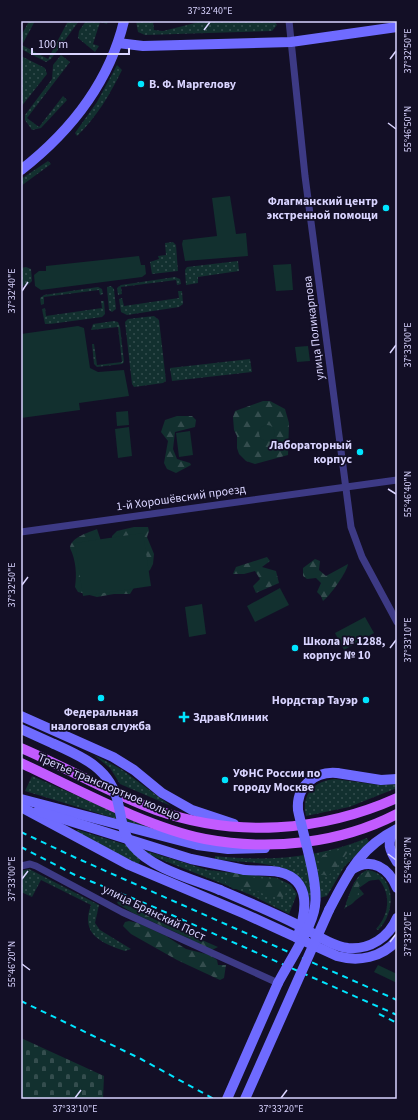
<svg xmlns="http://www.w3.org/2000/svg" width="418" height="1120" font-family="'Source Sans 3',sans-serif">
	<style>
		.grass { fill: url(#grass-dots) }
		.forest { fill: url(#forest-firs) }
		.cemetery { fill: url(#cemetery-stones) }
		.park { fill: #12302f }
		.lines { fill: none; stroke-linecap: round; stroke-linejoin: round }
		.street { stroke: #3d3a85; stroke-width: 7 }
		.secondary { stroke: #6f6bff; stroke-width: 10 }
		.primary { stroke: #c25bff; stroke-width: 10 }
		.rail { stroke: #00e5ff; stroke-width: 2; stroke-dasharray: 6 5; stroke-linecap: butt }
		.secondary-bridge { stroke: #6f6bff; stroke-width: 10 }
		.ticks { fill: none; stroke: #d9d4ff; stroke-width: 1.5 }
		.poi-dot { fill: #00e5ff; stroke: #130f26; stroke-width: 1.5 }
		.labels { text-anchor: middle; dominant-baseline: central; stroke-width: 3.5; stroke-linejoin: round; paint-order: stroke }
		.poi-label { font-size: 12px; font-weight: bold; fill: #d9d4ff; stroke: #130f26; text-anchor: start }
		.street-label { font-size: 12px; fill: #d9d4ff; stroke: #130f26 }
		.neatline { fill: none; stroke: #d9d4ff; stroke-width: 1.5 }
		.ticks-label { font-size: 10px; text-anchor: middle; fill: #d9d4ff }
	</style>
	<defs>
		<pattern id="grass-dots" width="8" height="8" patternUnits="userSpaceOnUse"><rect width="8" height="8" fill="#12302f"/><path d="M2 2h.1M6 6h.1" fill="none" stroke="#344d4e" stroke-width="1.8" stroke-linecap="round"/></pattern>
		<pattern id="forest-firs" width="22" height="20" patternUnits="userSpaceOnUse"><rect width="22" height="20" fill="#12302f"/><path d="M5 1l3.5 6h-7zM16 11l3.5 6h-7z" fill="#344d4e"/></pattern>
		<pattern id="cemetery-stones" width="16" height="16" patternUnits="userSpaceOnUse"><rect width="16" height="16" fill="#12302f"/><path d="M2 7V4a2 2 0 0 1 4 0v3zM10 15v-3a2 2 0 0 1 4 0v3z" fill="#344d4e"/></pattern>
	</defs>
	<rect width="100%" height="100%" fill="#130f26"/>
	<g class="grass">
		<path d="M29 21H35L22 45 48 59 68 21 75 23 79 21 51 59 46 62 21 49V36Z"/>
		<path d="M86 21H108L107 24 100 22 93 44 99 46 95 52 78 38 79 31Z"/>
		<path d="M136 21H153L154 30 163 31 203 21H270V23L275 22 277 25 272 31 145 35 138 32Z"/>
		<path d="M61 55 70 62 27 118 39 127 63 96 67 100 41 128 32 130 25 120V115L52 79 53 65Z"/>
		<path d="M21 56 45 68 47 74 21 107Z"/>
		<path d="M117 65 122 70C110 94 97 117 77 136L75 133 97 102Z"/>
		<path d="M48 161 51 164 21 186V179Z"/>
		<path d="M173 242 176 245 178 271 152 274 150 262 159 259 158 256 166 255 165 243Z"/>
		<path d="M238 261 239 271 198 277V283L186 285 185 270 187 267Z"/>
		<path d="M26 267 31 269 32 281 28 285 21 286V268Z"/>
		<path d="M175 277 180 279 181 284 177 285 176 280 121 287 122 294 118 295 117 288 121 285Z"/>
		<path d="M111 286 114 289 116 309 112 312 109 310 107 289V287Z"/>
		<path d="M98 287 102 289 103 294 100 295 99 290 44 297V304L41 305 40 298 44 295Z"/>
		<path d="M178 291H182L183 304 179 307 127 315 121 312 119 299 122 298 124 306 179 298Z"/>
		<path d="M101 301H104L105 314 102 317 50 324H45L42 309 45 308 46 316 102 308Z"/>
		<path d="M154 316 159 320 166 381 163 383 134 387 132 384 125 322 128 319Z"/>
		<path d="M114 321 118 322 120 327 124 362 122 364 97 367 94 364 92 344H94L97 365 122 362 118 327 91 330 93 324Z"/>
		<path d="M250 359 252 372 172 381 170 368Z"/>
		<path d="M94 755 121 769 171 806 120 784 110 768Z"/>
		<path d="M32 776 153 829V830L25 791Z"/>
		<path d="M335 779 379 785 397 784V788L349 807 306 816C301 794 314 781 335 779Z"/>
		<path d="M78 830 208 870 277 878 291 885 297 894 289 914 251 895 147 854 143 855 139 863 140 865 76 832Z"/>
		<path d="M367 838 369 842 344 867 327 896 310 900C298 856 250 865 215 859V856C266 862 319 858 367 838Z"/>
		<path d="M29 869 99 905 95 923 100 930 131 949 125 951C101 943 80 934 91 905L41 880 32 897 21 892V871Z"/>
		<path d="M368 870C397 875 396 914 378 930L376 929C391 913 391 891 376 876L359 888 364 894 344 909C350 897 353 874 368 870Z"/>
	</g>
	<g class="forest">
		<path d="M263 401H270L285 409 289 423 288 455 255 464 246 461 239 454 237 448V436L234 430 233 417 235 411Z"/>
		<path d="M177 416H192L196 420 195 427 175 432 173 449 177 459 190 463 191 465 176 473 167 469 164 463 168 441 161 432 165 420Z"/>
		<path d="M134 527H148L149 531 147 537 154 554 153 564 150 570 141 576 130 594H114L97 597 78 592 75 587C77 575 76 560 70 548 71 537 88 533 97 529L102 544 112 539V536L117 531Z"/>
		<path d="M267 557 270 561 262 567 276 571 279 583 256 593 253 586 260 579 255 571 244 574H233L236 567Z"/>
		<path d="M315 559 320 561 319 570 326 576 348 564C347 572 330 596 323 601L321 596 317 592 321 583 316 578 307 579 303 576V568Z"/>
		<path d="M345 848 349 850 337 867 328 876 321 874 319 861 323 855Z"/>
		<path d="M365 871H370L382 879C372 881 366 879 358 887 359 895 356 903 348 906L346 903 354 883Z"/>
		<path d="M232 872 255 878 273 879 280 881 285 886 286 893 283 897 270 896 250 889H233L225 882 227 876Z"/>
		<path d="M120 901 156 920 218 947 212 950 189 940 188 938 133 913 118 904 117 902Z"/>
		<path d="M129 921 138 923 166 936 186 949 210 955 217 960 218 965H226L224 978 220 980 177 960 131 934 123 926 125 922Z"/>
	</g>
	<path class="cemetery" d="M21 1038 104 1076 103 1099H21Z"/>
	<g class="park">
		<path d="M230 196 236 234 246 233 248 256 185 261 182 244 183 240 217 236 212 198Z"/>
		<path d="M139 256 141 265H145L146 274 142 277 41 290 35 286 34 275 39 271H46V266Z"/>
		<path d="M291 264 293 290 276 291 273 265Z"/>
		<path d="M78 326 84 328 90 368 98 372 124 370 129 396 79 403 80 410 21 418V334Z"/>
		<path d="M308 346 310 361 297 362 295 347Z"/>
		<path d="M128 411 129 425 117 426 116 412Z"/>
		<circle cx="267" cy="433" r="8"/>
		<path d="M129 427 132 456 118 458 115 429Z"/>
		<path d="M190 431 193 455 179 457 176 433Z"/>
		<path d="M143 533 151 586 83 596 75 543Z"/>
		<path d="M280 588 289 605 255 622 247 606Z"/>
		<path d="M202 604 206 634 189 637 185 607Z"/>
		<path d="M365 617 374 633 344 650 335 633Z"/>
		<path d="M378 965 397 974V983L374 972Z"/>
	</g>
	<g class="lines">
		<g class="street">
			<path d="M289 21 305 176 351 527 362 557 397 622"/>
			<path d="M21 532 397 480"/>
			<path d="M21 866 30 864 36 866 122 912 278 983"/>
		</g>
		<g class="secondary">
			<path d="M118 43 143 46 291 42 397 27"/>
			<path d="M21 170C71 131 109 83 124 21"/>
			<path d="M21 716 113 757 134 770 162 793 192 810 234 824"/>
			<path d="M21 729 54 744"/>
			<path d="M337 773 381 780 397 779"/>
			<path d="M21 799 197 845 228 849 265 848"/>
			<path d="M21 807 129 865 245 914 337 956C358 962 382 958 397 940"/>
			<path d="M38 811 191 859 245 870"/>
			<path d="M396 830C385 841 390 851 397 862"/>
			<path d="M351 870C371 856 389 868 397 888"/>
			<path d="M220 890C246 901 272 912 298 925 313 933 332 946 348 948 370 950 389 937 397 918"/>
			<path d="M329 910C348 874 359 848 397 829"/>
			<path d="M227 1099 278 983"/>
		</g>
		<g class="primary">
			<path d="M21 748C66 767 109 793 156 810 235 838 321 832 397 798"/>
			<path d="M21 763C77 789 146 827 205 839 269 851 339 844 397 814"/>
		</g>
		<g class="rail">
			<path d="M21 832 74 857 397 1000"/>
			<path d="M21 847 75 875 147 904 397 1015"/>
			<path d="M21 1001 141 1059 214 1099"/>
			<path d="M379 1014 397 1023"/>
		</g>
		<g class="secondary-bridge">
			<path d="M54 744C83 757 111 769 118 803 122 819 122 834 133 846 152 869 193 879 220 890"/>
			<path d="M245 870C256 871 269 870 279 872 313 880 306 914 297 938"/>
			<path d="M278 983C289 962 312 928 315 906 319 883 303 835 298 810 296 787 314 771 337 773"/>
			<path d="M245 1099 329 910"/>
		</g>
	</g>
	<path class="ticks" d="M204 30 210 22M390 59 396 51M388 123 396 129M22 291 28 282M390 353 396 345M388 489 396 494M22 585 28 577M390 648 396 640M388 854 396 860M22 879 28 871M390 942 396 934M22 964 30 970M75 1098 81 1090M281 1098 287 1090"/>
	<g class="poi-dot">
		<circle cx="141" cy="84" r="4"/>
		<circle cx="386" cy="208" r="4"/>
		<circle cx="360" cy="452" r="4"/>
		<circle cx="295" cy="648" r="4"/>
		<circle cx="101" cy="698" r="4"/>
		<circle cx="366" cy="700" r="4"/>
		<path d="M182 711h4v4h4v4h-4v4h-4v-4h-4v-4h4z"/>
		<circle cx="225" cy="780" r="4"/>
	</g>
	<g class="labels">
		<g class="poi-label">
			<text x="149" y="84">В. Ф. Маргелову</text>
			<text x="378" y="201" text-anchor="end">Флагманский центр<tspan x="378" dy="14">экстренной помощи</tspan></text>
			<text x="352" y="445" text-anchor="end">Лабораторный<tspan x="352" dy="14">корпус</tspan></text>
			<text x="303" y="641">Школа № 1288,<tspan x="303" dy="14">корпус № 10</tspan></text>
			<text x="358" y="700" text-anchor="end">Нордстар Тауэр</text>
			<text x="101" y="712" text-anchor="middle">Федеральная<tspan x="101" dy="14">налоговая служба</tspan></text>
			<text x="193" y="717">ЗдравКлиник</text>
			<text x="233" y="773">УФНС России по<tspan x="233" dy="14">городу Москве</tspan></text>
		</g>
		<g class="street-label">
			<text transform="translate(314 328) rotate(-97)">улица Поликарпова</text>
			<text transform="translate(181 498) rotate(-8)">1-й Хорошёвский проезд</text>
			<text transform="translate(109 787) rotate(23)">Третье транспортное кольцо</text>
			<text transform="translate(154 913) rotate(26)">улица Брянский Пост</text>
		</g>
	</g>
	<rect width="418" height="1120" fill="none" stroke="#130f26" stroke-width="44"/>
	<path d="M32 48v6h97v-6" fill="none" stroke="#d9d4ff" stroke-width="2"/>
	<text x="38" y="48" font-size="12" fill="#d9d4ff" stroke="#130f26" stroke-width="3" paint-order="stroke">100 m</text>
	<rect x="22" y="22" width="374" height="1076" class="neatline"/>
	<g class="ticks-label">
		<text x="210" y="14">37°32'40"E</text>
		<text transform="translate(407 51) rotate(-90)" y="4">37°32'50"E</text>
		<text transform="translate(407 129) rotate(-90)" y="4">55°46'50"N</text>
		<text transform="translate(11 291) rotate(-90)" y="4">37°32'40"E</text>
		<text transform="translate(407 345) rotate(-90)" y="4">37°33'00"E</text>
		<text transform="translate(407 494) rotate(-90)" y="4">55°46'40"N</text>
		<text transform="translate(11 585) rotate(-90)" y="4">37°32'50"E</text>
		<text transform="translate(407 640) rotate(-90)" y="4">37°33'10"E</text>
		<text transform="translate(407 860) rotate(-90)" y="4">55°46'30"N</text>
		<text transform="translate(11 879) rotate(-90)" y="4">37°33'00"E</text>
		<text transform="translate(407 934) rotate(-90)" y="4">37°33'20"E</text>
		<text transform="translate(11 964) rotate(-90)" y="4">55°46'20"N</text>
		<text x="75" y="1112">37°33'10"E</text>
		<text x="281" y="1112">37°33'20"E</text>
	</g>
</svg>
